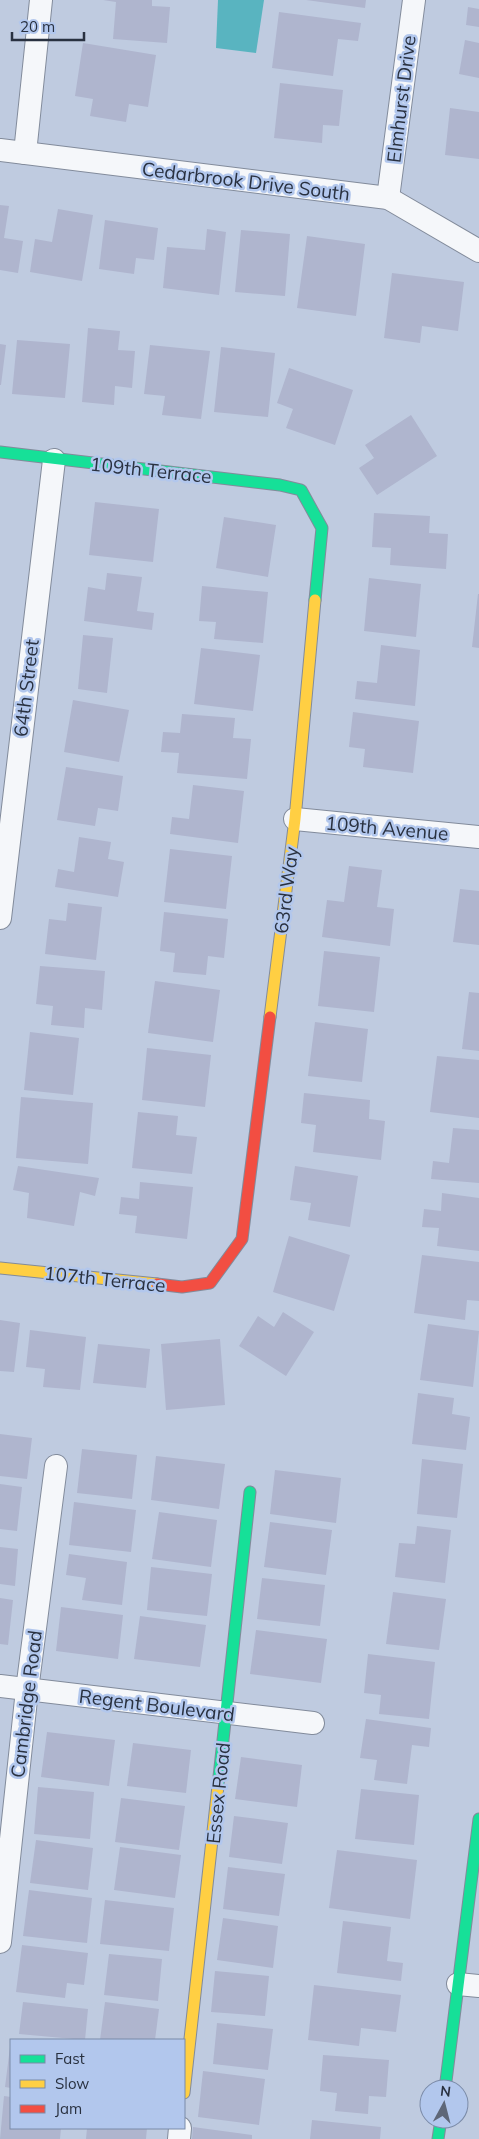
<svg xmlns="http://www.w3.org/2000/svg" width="479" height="2139" font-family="Mulish,sans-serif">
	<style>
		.water { fill: #59b4c0 }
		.building { fill: #afb5ce }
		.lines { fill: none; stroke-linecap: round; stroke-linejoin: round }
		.street-casing { stroke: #828b9b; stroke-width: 24 }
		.fast-casing { stroke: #828b9b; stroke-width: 13 }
		.slow-casing { stroke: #828b9b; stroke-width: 13 }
		.jam-casing { stroke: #828b9b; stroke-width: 13 }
		.street { stroke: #f5f7fa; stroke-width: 22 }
		.fast { stroke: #16e098; stroke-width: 11 }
		.slow { stroke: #ffcf43; stroke-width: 11 }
		.jam { stroke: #f24e42; stroke-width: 11 }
		.labels { text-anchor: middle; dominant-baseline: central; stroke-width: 5; stroke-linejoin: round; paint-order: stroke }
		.street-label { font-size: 19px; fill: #293140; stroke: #b2c7ed }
	</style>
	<rect width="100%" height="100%" fill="#bfcbe0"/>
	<path class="water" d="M218 0H264L256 53 216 48Z"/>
	<g class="building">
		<path d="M103 0H152V6L170 7 167 43 113 39 116 2Z"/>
		<path d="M306 0H366L365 8Z"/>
		<path d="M468 7 479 9V27L466 25Z"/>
		<path d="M279 12 361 23 358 41 338 39 333 76 272 68Z"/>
		<path d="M465 40 479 43V78L459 74Z"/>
		<path d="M83 43 156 55 148 107 129 104 126 122 90 116 93 99 75 96Z"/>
		<path d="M280 83 343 90 339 126 323 125 322 143 274 138Z"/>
		<path d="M450 108 479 112V159L445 155Z"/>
		<path d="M0 205 9 206 4 238 23 241 18 273 0 270Z"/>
		<path d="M58 209 93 215 82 281 30 272 35 239 52 242Z"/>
		<path d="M105 220 158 228 154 260 136 258 134 274 99 269Z"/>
		<path d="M207 229 226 232 219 295 163 288 167 247 205 250Z"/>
		<path d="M241 230 290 234 285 296 235 292Z"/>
		<path d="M307 236 365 244 356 316 297 308Z"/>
		<path d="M392 273 464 282 458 331 422 326 420 343 384 338Z"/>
		<path d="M88 328 120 331 118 350 135 351 132 388 115 386 114 405 82 402Z"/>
		<path d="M17 340 70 344 65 398 12 394Z"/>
		<path d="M0 344 6 345 1 385H0Z"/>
		<path d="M150 345 210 351 201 419 162 415 165 396 144 394Z"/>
		<path d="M221 347 275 353 268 417 214 412Z"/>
		<path d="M289 368 353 390 335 445 286 428 293 409 277 403Z"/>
		<path d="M411 415 437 456 377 495 359 468 374 458 365 445Z"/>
		<path d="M95 502 159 509 153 562 89 555Z"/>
		<path d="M374 513 430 516 429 533 448 534 446 569 390 565 391 548 372 547Z"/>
		<path d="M224 517 276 525 268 577 216 568Z"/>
		<path d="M107 573 142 577 137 611 154 613 152 630 84 621 88 587 105 590Z"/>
		<path d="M369 578 421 584 416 637 364 631Z"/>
		<path d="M202 586 268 592 263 643 214 639 216 622 199 621Z"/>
		<path d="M478 594H479V648L472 647Z"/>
		<path d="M83 635 113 638 107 693 78 689Z"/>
		<path d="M381 645 420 650 415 706 355 699 357 681 377 683Z"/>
		<path d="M201 648 260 655 253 711 194 704Z"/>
		<path d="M73 700 129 710 119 762 64 752Z"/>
		<path d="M353 712 419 721 413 773 363 767 365 749 349 747Z"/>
		<path d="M182 714 235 718 233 738 251 739 247 779 177 773 179 753 161 752 163 732 180 733Z"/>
		<path d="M66 767 123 776 118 811 98 808 95 826 57 820Z"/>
		<path d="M193 785 244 791 238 843 170 834 172 817 189 819Z"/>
		<path d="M79 837 111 842 108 859 124 862 118 897 55 887 58 869 74 872Z"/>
		<path d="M170 849 232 856 226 909 164 902Z"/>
		<path d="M349 866 382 870 377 907 394 909 390 946 322 937 327 900 344 902Z"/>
		<path d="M460 889 479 891V945L453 942Z"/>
		<path d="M68 903 102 907 96 960 45 954 49 919 66 921Z"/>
		<path d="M164 912 228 919 224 958 208 956 206 975 173 972 175 953 160 951Z"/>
		<path d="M324 951 380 957 374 1012 318 1006Z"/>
		<path d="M40 966 105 971 102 1010 85 1008 84 1028 51 1025 53 1006 36 1004Z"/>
		<path d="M155 981 220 990 213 1042 148 1033Z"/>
		<path d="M469 992 479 993V1051L462 1049Z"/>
		<path d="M315 1022 368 1029 362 1082 308 1076Z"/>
		<path d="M30 1032 79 1038 73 1095 24 1090Z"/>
		<path d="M147 1048 211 1055 205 1107 142 1100Z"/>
		<path d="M437 1056 479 1060V1118L430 1112Z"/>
		<path d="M304 1093 370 1100 369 1119 385 1121 381 1160 313 1152 316 1125 301 1123Z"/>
		<path d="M21 1097 93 1103 88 1164 16 1158Z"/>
		<path d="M138 1112 178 1116 176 1135 197 1137 192 1174 132 1168Z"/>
		<path d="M453 1128 479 1130V1183L431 1179 433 1161 449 1163Z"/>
		<path d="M18 1166 99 1178 95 1196 80 1192 74 1226 27 1218 29 1193 13 1190Z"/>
		<path d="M295 1166 358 1176 350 1227 308 1220 311 1203 290 1200Z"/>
		<path d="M140 1182 193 1187 187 1239 135 1233 137 1216 119 1214 121 1197 139 1199Z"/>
		<path d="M442 1193 479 1198V1251L437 1246 439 1228 422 1227 424 1209 441 1211Z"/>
		<path d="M289 1236 350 1255 334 1311 273 1292Z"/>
		<path d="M422 1255 479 1262V1301L467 1300 465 1320 414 1313Z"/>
		<path d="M283 1312 314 1332 286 1376 239 1346 258 1316 274 1327Z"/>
		<path d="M0 1320 20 1323 14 1372 0 1371Z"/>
		<path d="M428 1324 479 1331 473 1387 420 1380Z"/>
		<path d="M30 1330 86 1337 80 1390 43 1387 45 1369 26 1367Z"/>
		<path d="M220 1339 225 1405 166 1410 161 1344Z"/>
		<path d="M98 1344 150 1349 146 1388 93 1383Z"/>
		<path d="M418 1393 454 1398 452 1414 470 1417 466 1450 412 1444Z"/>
		<path d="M0 1434 32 1438 27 1479 0 1476Z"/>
		<path d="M82 1449 137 1455 132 1499 77 1493Z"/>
		<path d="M156 1456 225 1464 219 1509 151 1500Z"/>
		<path d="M422 1459 463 1464 457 1518 417 1514Z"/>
		<path d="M275 1470 341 1478 336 1523 270 1514Z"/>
		<path d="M0 1484 22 1487 17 1531 0 1529Z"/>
		<path d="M74 1502 136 1510 131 1552 69 1545Z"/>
		<path d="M159 1512 217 1520 211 1567 152 1559Z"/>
		<path d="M270 1522 332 1530 326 1575 264 1567Z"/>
		<path d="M417 1526 451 1530 445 1583 395 1577 399 1543 415 1544Z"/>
		<path d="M0 1547 18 1549 15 1586 0 1584Z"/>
		<path d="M69 1554 127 1562 122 1605 82 1600 86 1578 66 1575Z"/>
		<path d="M151 1567 212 1574 207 1616 147 1610Z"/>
		<path d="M262 1578 325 1585 320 1626 257 1619Z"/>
		<path d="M393 1592 446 1599 439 1650 386 1644Z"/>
		<path d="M0 1598 13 1600 8 1645 0 1644Z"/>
		<path d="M61 1607 123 1615 118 1659 56 1651Z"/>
		<path d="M140 1616 206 1625 200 1667 134 1659Z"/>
		<path d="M256 1630 327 1639 321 1683 250 1674Z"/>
		<path d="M368 1654 435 1662 429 1719 379 1714 381 1695 364 1693Z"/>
		<path d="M366 1719 431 1728 429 1747 412 1745 407 1784 374 1780 377 1760 360 1758Z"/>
		<path d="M47 1732 115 1740 109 1786 41 1777Z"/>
		<path d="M133 1743 191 1750 186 1793 127 1786Z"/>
		<path d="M241 1757 302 1765 297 1807 235 1799Z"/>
		<path d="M38 1787 94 1792 90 1839 34 1834Z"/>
		<path d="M361 1789 419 1795 414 1845 355 1839Z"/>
		<path d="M121 1798 185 1806 179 1850 115 1842Z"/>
		<path d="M234 1816 288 1823 282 1864 229 1857Z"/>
		<path d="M36 1840 93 1848 88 1890 30 1883Z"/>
		<path d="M120 1847 181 1855 175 1898 114 1890Z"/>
		<path d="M337 1850 417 1860 410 1919 329 1908Z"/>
		<path d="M228 1867 285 1874 279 1916 223 1909Z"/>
		<path d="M29 1890 92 1898 87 1943 23 1936Z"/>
		<path d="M105 1900 174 1908 169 1951 100 1944Z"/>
		<path d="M223 1918 278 1926 273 1968 217 1960Z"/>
		<path d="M343 1921 391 1927 387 1961 403 1963 401 1981 337 1973Z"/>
		<path d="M22 1945 88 1953 84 1985 67 1983 65 1998 16 1992Z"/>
		<path d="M109 1954 162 1959 158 2001 104 1995Z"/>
		<path d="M215 1971 269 1976 265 2016 211 2012Z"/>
		<path d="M314 1985 401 1995 396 2032 361 2028 359 2046 308 2040Z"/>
		<path d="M23 2002 88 2009 85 2040 19 2034Z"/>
		<path d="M105 2002 159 2009 155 2040H100Z"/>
		<path d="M217 2023 273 2029 268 2070 213 2064Z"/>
		<path d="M10 2047 11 2048V2088L5 2087Z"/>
		<path d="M323 2055 389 2060 386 2097 369 2096 368 2114 335 2111 337 2093 320 2091Z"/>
		<path d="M203 2071 265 2079 259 2125 198 2117Z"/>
		<path d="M4 2096 11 2097V2128H61L60 2139H0Z"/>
		<path d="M312 2120 381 2127 380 2139H310Z"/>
		<path d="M193 2127 252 2135V2139H192Z"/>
		<path d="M87 2128H147L146 2139H86Z"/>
	</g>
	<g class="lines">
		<defs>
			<g id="street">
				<path d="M0 150 388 198 479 251"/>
				<path d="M25 153 41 0"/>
				<path d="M388 198 414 0"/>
				<path d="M295 819 479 837"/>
				<path d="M0 918 54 460"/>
				<path d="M0 1686 313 1723"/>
				<path d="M0 1942 27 1690 56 1466"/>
				<path d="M458 1984 479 1986"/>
				<path d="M179 2139 180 2128"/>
			</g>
			<g id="fast">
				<path d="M0 452 280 485 301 490 322 528 315 600"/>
				<path d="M218 1786 250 1492"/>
				<path d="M445 2089 479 1819"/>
				<path d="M438 2139 441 2119"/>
			</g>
			<g id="slow">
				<path d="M270 1017 295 819 315 600"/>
				<path d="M0 1268 157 1284"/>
				<path d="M184 2093 218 1786"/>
			</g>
			<path id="jam" d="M157 1284 182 1287 210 1283 242 1239 270 1017"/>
		</defs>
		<use href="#street" class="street-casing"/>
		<use href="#fast" class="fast-casing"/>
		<use href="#slow" class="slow-casing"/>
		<use href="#jam" class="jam-casing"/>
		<use href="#street" class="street"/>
		<use href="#fast" class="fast"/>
		<use href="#slow" class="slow"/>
		<use href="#jam" class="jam"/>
	</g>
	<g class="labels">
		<g class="street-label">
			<text transform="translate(401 99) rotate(-83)">Elmhurst Drive</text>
			<text transform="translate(246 181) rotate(7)">Cedarbrook Drive South</text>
			<text transform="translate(151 470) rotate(6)">109th Terrace</text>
			<text transform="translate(26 688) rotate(-83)">64th Street</text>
			<text transform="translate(387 828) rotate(5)">109th Avenue</text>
			<text transform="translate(286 890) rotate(-83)">63rd Way</text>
			<text transform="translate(105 1279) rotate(6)">107th Terrace</text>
			<text transform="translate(26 1704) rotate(-83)">Cambridge Road</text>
			<text transform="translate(157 1705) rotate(7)">Regent Boulevard</text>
			<text transform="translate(218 1793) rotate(-84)">Essex Road</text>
		</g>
	</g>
	<rect x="10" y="2039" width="175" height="90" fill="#b2c7ed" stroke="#7b8ba8"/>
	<rect x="20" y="2055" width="25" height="8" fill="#16e098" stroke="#7b8ba8"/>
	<text x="55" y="2064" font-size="15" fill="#293140">Fast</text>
	<rect x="20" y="2080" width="25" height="8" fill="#ffcf43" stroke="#7b8ba8"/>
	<text x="55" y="2089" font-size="15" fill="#293140">Slow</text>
	<rect x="20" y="2105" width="25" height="8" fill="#f24e42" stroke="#7b8ba8"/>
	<text x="55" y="2114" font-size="15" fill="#293140">Jam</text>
	<g transform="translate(444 2104) rotate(7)"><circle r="24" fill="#b2c7ed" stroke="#7b8ba8"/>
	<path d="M0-4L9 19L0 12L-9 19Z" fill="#5e6778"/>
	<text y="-8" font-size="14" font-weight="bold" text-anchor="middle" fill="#293140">N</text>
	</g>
	<path d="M12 32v8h72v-8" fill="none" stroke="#293140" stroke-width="2.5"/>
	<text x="20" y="32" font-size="15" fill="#293140" stroke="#b2c7ed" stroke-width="4" paint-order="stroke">20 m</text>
</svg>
